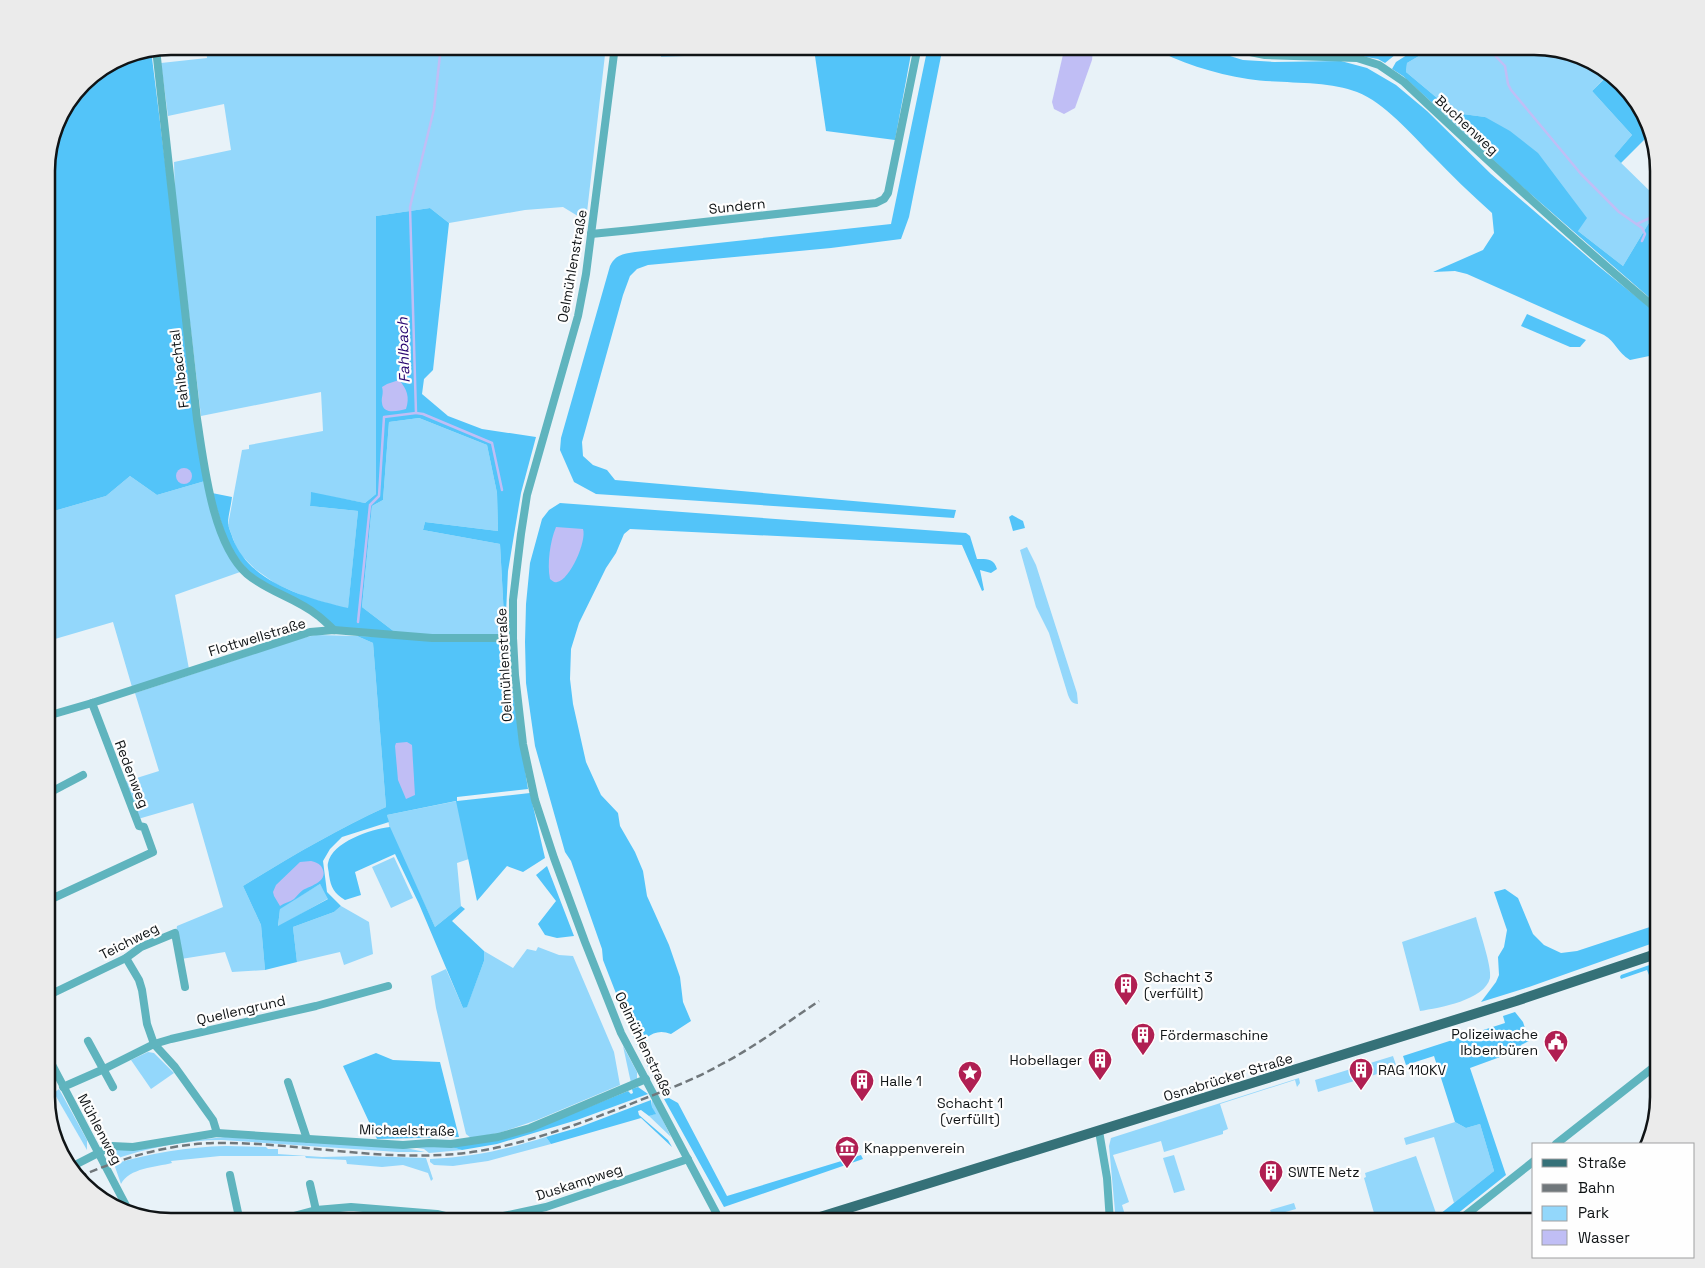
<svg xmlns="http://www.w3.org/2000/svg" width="1705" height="1268" font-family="'Space Grotesk',sans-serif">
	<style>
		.green { fill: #93d7fb }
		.forest { fill: #53c4f9; fill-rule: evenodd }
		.water { fill: #c0bef5 }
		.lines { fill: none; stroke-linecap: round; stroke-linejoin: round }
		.stream { stroke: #c0bef5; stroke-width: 2.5 }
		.minor { stroke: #5fb4be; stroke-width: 8 }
		.major { stroke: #357178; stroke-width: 10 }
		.rail { stroke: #70777b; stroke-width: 2.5; stroke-dasharray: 8 4; stroke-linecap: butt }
		.labels { text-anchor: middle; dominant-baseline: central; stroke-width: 4.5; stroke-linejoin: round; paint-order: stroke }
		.street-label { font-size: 14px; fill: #101416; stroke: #fefefe }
		.poi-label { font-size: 14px; fill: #101416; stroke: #fefefe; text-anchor: start }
		.water-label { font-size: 15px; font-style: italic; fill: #2a0771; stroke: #fefefe }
		.rim { fill: none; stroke: #101416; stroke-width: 2.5 }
	</style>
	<rect width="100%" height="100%" fill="#e8f2f8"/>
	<g class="green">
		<path d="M206 46H606L586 221 563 207 525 210 449 223 430 208 376 216V494L365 503 311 493 310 506 358 511 348 609 308 598 276 584 255 569 238 552 228 525 242 450 249 449V445L323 431 321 392 201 416 175 195 174 162 231 150 224 104 168 116 161 63 207 58Z"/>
		<path d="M662 46H753L754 53 661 57Z"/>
		<path d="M1436 46H1534L1575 53 1610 72 1592 91 1632 135 1614 156 1659 200V206L1623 266 1578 231 1485 117 1455 113 1406 72 1407 63Z"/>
		<path d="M419 418 487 445 497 493 498 531 425 522 423 530 500 544 505 635 434 636 396 633 362 607 372 506 383 500 389 422Z"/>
		<path d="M130 476 157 495 205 481 226 547 243 571 175 595 189 669 132 687 113 622 55 639 47 608V513L106 496Z"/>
		<path d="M1027 547 1036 565 1077 693 1078 704C1072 704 1070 700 1068 695L1049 633 1036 607 1020 550Z"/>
		<path d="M316 635 357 636 373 643 386 807C336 830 290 857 243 886L261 925 265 970 232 972 225 952 181 959 176 932 177 926 223 907 193 803 138 819 124 782 159 771 135 693 302 638Z"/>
		<path d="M457 801 469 859 457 863 461 906 435 927 390 830 387 815Z"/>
		<path d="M394 857 413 898 391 908 372 867Z"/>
		<path d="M320 884 329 898 278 927 280 908Z"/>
		<path d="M341 906 369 922 373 954 344 965 340 952 297 962 293 927 334 912Z"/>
		<path d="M1476 917C1479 930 1492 966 1490 978 1485 1000 1439 1008 1420 1011L1402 942Z"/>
		<path d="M538 947 559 955 573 956 614 1052 620 1085 537 1120 499 1133 471 1138 466 1134 436 1008 431 976 446 969 463 1008 467 1006 484 961V951L513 968 527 949 536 951Z"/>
		<path d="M623 1046 637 1072V1079L631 1083Z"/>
		<path d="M148 1052 154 1053 174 1073 151 1089 131 1060Z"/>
		<path d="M1393 1056 1397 1068 1318 1092 1315 1080Z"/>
		<path d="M1299 1078 1300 1083 1297 1087 1295 1080 1220 1104 1228 1129 1223 1131V1134L1164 1152 1161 1141 1113 1155 1129 1202 1122 1205 1127 1222H1116L1109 1146 1111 1138Z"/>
		<path d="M59 1089 87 1140V1150L54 1093Z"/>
		<path d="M652 1098 671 1137 649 1116 655 1114 652 1107Z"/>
		<path d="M1455 1122 1466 1128 1480 1124 1494 1171 1454 1203 1434 1137 1406 1145 1404 1138Z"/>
		<path d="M225 1137 406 1148 425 1152H398L222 1140C184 1140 147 1148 112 1160L108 1152 113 1149Z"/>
		<path d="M546 1137 551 1144 488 1161 453 1166 434 1165 430 1162V1159C474 1157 504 1150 546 1137Z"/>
		<path d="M226 1146 266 1147 268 1149H278V1154L322 1157 365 1156 426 1158 433 1179 431 1181 428 1173 403 1165 382 1167 347 1164 346 1160 306 1158 305 1156H220L171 1161 172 1163C156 1167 129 1168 121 1184L114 1164C151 1153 187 1147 226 1146Z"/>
		<path d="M448 1146 462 1150 429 1153 424 1149 410 1147Z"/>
		<path d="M1174 1155 1185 1190 1174 1193 1163 1158Z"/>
		<path d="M1416 1156 1437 1216 1430 1222H1349L1374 1213 1364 1178 1366 1177 1365 1173Z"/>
		<path d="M1294 1203 1296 1209 1278 1214 1280 1222H1274L1270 1210Z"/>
	</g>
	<g class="forest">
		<path d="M928 46H943L909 217 901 239 831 248 648 265 637 269 630 276 623 295 582 442 583 456 593 465 607 470 615 480 956 510 954 518 596 494 574 482 560 450 561 438 610 266C615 255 623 254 635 252L891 224Z"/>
		<path d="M1148 46H1197L1243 60 1274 62 1341 61 1367 68 1396 85 1427 111 1491 174 1597 265 1659 315V354L1630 360C1617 352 1616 342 1604 335L1467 274 1455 271 1433 272 1483 250 1494 233 1492 213C1471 194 1451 175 1432 155 1411 134 1385 103 1357 92 1328 80 1281 84 1248 79 1214 74 1179 62 1148 46Z"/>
		<path d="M1250 46H1406L1385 63 1378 59 1325 50H1265Z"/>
		<path d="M1421 46H1436L1407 63 1406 72 1455 113 1485 117 1510 131 1538 153 1587 218 1578 231 1623 266 1659 206V306L1511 177 1480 147 1403 76 1392 69 1396 62Z"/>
		<path d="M151 50 205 481 157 495 130 476 106 496 47 513V162L59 116 88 77 123 56Z"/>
		<path d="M911 54 895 140 826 131 815 56Z"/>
		<path d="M1607 76 1623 94 1629 96 1646 116 1650 134 1621 163 1614 156 1632 135 1592 91Z"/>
		<path d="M430 208 449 223 433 370 424 379 422 394 448 416 482 429 536 437 521 493 508 571 505 635 500 544 423 530 425 522 498 531 497 493 487 445 419 418 389 422 383 500 372 506 362 607 396 633 335 629 249 572 229 547 212 493 232 497C231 506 228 516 228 524 229 529 232 535 233 539 250 583 307 598 348 608L358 511 310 506 311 492 365 503 376 494V216Z"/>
		<path d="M1527 314 1586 340 1580 347H1570L1521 326Z"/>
		<path d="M560 503 966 533 970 536 977 559C986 559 994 558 997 569L991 573 980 570 984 590 982 591 962 545 630 529 624 534 616 553 606 568 579 623 571 649 570 679 573 704 586 762 601 795 618 813 620 826 635 852 643 871 647 896 669 945 680 977 683 1002 691 1021 671 1034C661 1030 654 1032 646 1038L652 1059 663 1084 658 1087 633 1037 603 960 602 949 571 861 565 852 535 746 526 683 525 642 526 604 530 563 542 519 549 510Z"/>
		<path d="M1012 515 1023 521 1025 528 1013 531 1009 517Z"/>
		<path d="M357 636 505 640 528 789 457 797V801L530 793 545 858 523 872 507 866 477 901 456 801 387 815 389 822 342 837 330 849 323 861 327 892 341 906 334 912 293 927 297 962 265 970 261 925 243 886C290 857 336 830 386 807L373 643ZM320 884 328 899 278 926 280 909Z"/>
		<path d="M390 827 435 927 461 906 465 909 452 921 484 951V961L467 1007 463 1008 419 904 395 854 355 872 361 895 345 900C334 893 331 888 329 875 329 871 327 866 328 863 332 842 371 829 390 827Z"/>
		<path d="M547 866 574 936 557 938 545 935 538 924 556 901 536 875Z"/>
		<path d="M1505 889 1518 898 1533 934 1544 945 1561 953 1577 951 1659 924V941L1529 987 1481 1002 1496 982 1499 975 1498 957 1504 947 1507 930 1494 892Z"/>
		<path d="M1658 962 1659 966 1652 968 1659 985V1001L1647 970 1621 979 1620 977 1621 975Z"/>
		<path d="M1515 1012 1523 1022 1529 1041 1521 1045 1522 1049 1470 1068 1506 1175 1447 1222H1430L1494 1171 1480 1124 1466 1128 1455 1122 1434 1056 1406 1065 1403 1056 1505 1023 1503 1016Z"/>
		<path d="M376 1053 393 1060 440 1062 459 1137 377 1139 343 1066Z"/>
		<path d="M638 1087 648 1094 577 1120 497 1144 462 1150 448 1146 483 1142 574 1113 628 1091 631 1094 633 1093 632 1089Z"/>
		<path d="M669 1098 678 1103 727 1196 861 1155 863 1159 724 1207 664 1099Z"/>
		<path d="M651 1100 652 1107 656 1114 649 1116 641 1110 638 1111 639 1115 668 1140 672 1147 641 1118 551 1144 546 1137 580 1127Z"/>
	</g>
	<g class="water">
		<path d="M1065 46H1084L1093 50 1092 60 1075 108 1064 114 1054 109 1052 102Z"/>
		<path d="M399 380C407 389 410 397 406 409 398 411 383 415 382 403 381 397 384 394 382 387L387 384Z"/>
		<circle cx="184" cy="476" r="8"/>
		<path d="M556 527 583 529C587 541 570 580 557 582 554 583 553 581 550 579 547 564 550 541 556 527Z"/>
		<path d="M407 742 412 745 415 795 406 799 398 780 395 746 396 743Z"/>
		<path d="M311 861C315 862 318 863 321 866 331 881 310 886 303 890 299 893 297 896 294 899 290 902 284 903 280 906L274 896 273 892 276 885 300 862Z"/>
	</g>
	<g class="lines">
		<g class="stream">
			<path d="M1486 46 1505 66 1508 84 1511 90 1581 174 1619 212 1642 228 1645 234 1642 241"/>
			<path d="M1637 224 1656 215"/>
			<path d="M416 413 423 414 492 443 502 490"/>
			<path d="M358 622 370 505 379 496 384 417 416 413 410 207 434 109 441 46"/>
		</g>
		<g class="minor">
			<path d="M615 46 586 274 578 316 527 495 521 534 513 600V638L515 675 523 744 535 800 554 858 585 942 621 1033 721 1222"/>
			<path d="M1220 46 1265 55 1357 58 1379 65 1404 82C1487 160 1571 238 1659 311"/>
			<path d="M156 49 197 419C204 463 212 543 247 574 268 592 296 598 317 615 323 619 328 625 334 630"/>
			<path d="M591 234 632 230 876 203 884 199 888 193 918 46"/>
			<path d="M47 716 92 703 310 632 334 630 432 638H513"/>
			<path d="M47 794 83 775"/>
			<path d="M47 901 153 852 144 827 139 826 92 703"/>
			<path d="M126 958 139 980 142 990 147 1024 154 1044 175 1067 213 1120 217 1133"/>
			<path d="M47 996 126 958 141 947 175 933 185 987"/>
			<path d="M88 1041 113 1087"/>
			<path d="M47 1055 131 1215"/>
			<path d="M288 1082 307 1139"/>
			<path d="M63 1087 104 1069 154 1044 171 1039 316 1006 388 986"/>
			<path d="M1099 1131 1107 1178 1110 1222"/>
			<path d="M1556 1144 1659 1063"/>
			<path d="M71 1167 112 1146 133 1147 217 1133 403 1145 429 1143 451 1144 498 1137 530 1128 646 1079"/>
			<path d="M230 1175 240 1222"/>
			<path d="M310 1184 316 1210"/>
			<path d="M271 1222 316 1210 351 1207 437 1214 445 1216"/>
			<path d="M475 1222 546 1207 688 1159"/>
			<path d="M1457 1222 1534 1161"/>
		</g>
		<path class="major" d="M804 1222 1516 1001 1659 953"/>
		<path class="rail" d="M79 1177C121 1158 168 1144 215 1143 291 1142 366 1159 442 1155 504 1152 565 1129 623 1107 655 1094 690 1082 720 1065 755 1047 786 1023 819 1001"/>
	</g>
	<defs>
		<symbol id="building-pin" viewBox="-11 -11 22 30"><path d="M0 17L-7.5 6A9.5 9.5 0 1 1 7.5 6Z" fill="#b01f52" stroke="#fefefe"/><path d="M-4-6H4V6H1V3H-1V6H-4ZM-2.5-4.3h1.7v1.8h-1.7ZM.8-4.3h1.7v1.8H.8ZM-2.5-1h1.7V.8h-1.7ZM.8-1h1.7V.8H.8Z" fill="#fff"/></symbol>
		<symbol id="civic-pin" viewBox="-11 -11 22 30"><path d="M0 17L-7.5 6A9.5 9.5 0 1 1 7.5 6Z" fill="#b01f52" stroke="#fefefe"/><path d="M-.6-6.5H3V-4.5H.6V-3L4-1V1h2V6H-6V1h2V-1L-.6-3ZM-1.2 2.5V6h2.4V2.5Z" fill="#fff"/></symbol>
		<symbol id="sight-pin" viewBox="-11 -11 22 30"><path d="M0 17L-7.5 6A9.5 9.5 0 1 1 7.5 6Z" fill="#b01f52" stroke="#fefefe"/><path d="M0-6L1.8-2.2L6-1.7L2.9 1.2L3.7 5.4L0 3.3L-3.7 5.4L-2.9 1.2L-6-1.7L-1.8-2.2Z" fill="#fff"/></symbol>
		<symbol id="museum-pin" viewBox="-11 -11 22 30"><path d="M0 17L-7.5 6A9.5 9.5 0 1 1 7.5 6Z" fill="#b01f52" stroke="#fefefe"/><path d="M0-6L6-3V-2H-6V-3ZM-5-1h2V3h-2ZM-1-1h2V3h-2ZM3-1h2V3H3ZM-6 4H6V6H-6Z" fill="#fff"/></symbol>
	</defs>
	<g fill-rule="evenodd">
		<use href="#building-pin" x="1112" y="971" width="28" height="38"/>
		<use href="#building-pin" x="1129" y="1021" width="28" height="38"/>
		<use href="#civic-pin" x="1542" y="1028" width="28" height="38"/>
		<use href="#building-pin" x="1086" y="1046" width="28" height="38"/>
		<use href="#building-pin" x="1347" y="1056" width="28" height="38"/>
		<use href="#sight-pin" x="956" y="1059" width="28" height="38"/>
		<use href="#building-pin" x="848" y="1067" width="28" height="38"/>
		<use href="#museum-pin" x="833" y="1134" width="28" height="38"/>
		<use href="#building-pin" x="1257" y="1158" width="28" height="38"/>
	</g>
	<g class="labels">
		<g class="street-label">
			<text transform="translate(1467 125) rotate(43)">Buchenweg</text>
			<text transform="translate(737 206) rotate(-6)">Sundern</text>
			<text transform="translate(572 266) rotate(-80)">Oelmühlenstraße</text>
			<text transform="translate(179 369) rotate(-97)">Fahlbachtal</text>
			<text transform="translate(257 637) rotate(-17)">Flottwellstraße</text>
			<text transform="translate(504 665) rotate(-93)">Oelmühlenstraße</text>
			<text transform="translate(132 774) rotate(69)">Redenweg</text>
			<text transform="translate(129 941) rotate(-27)">Teichweg</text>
			<text transform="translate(241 1010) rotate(-13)">Quellengrund</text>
			<text transform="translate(644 1044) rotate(64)">Oelmühlenstraße</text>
			<text transform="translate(1228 1077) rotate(-17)">Osnabrücker Straße</text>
			<text transform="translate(100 1129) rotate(62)">Mühlenweg</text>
			<text transform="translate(407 1130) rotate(1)">Michaelstraße</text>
			<text transform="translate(579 1182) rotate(-18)">Duskampweg</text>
		</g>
		<g class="poi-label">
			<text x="1144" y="977">Schacht 3<tspan x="1144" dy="16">(verfüllt)</tspan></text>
			<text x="1538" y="1034" text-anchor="end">Polizeiwache<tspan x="1538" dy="16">Ibbenbüren</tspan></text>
			<text x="1160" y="1035">Fördermaschine</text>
			<text x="1082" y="1060" text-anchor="end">Hobellager</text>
			<text x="1378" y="1070">RAG 110KV</text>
			<text x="880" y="1081">Halle 1</text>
			<text x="970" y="1103" text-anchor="middle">Schacht 1<tspan x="970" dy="16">(verfüllt)</tspan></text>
			<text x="864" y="1148">Knappenverein</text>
			<text x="1288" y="1172">SWTE Netz</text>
		</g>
		<g class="water-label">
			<text transform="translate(403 350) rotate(-92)">Fahlbach</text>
		</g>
	</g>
	<path d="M0 0H1705V1268H0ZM171 55H1534A116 116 0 0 1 1650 171V1097A116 116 0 0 1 1534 1213H171A116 116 0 0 1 55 1097V171A116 116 0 0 1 171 55Z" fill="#ebebeb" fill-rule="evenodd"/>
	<path class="rim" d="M171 55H1534A116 116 0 0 1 1650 171V1097A116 116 0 0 1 1534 1213H171A116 116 0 0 1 55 1097V171A116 116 0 0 1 171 55Z"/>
	<rect x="1532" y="1143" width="162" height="115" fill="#fefefe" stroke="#9fa0a1"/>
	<rect x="1542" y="1159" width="25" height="8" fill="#357178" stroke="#9fa0a1"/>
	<text x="1578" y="1168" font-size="15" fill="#101416">Straße</text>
	<rect x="1542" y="1184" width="25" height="8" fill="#70777b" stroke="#9fa0a1"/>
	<text x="1578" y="1193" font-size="15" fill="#101416">Bahn</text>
	<rect x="1542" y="1206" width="25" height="15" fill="#93d7fb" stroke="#9fa0a1"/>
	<text x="1578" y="1218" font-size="15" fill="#101416">Park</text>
	<rect x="1542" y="1230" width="25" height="15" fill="#c0bef5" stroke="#9fa0a1"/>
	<text x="1578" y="1243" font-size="15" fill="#101416">Wasser</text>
</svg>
